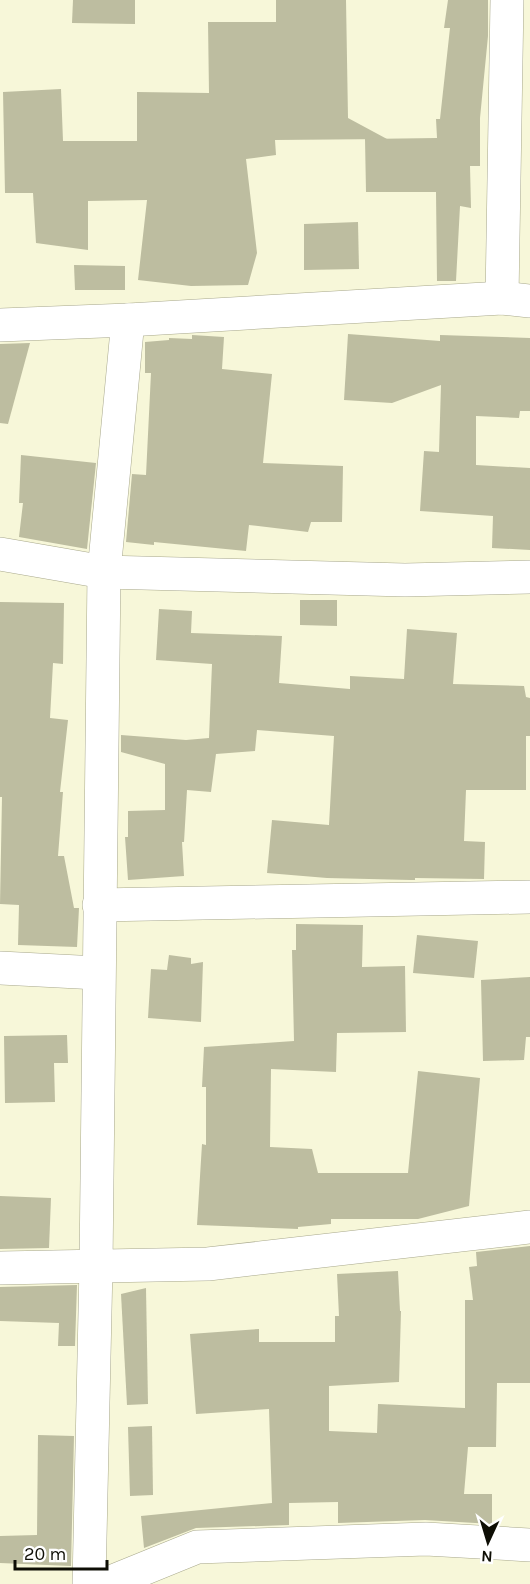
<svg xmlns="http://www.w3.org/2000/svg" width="530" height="1584" font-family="Karla,sans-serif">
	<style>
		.building { fill: #bdbda0 }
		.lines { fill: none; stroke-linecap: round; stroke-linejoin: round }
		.street-casing { stroke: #a8a88c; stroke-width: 34 }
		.street { stroke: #fff; stroke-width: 33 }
	</style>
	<rect width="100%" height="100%" fill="#f7f7d9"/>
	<g class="building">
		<path d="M73 0H135V24L72 23Z"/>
		<path d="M276 0H346L348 118 387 139 275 140 276 155 246 159 257 253 248 285 191 286 138 280 147 200 88 201V250L36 243 33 193H5L3 92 61 89 63 141H137V92L209 93 208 22H276Z"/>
		<path d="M448 0H488V36L480 118V166H470L471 208 460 206 456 281H437L436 192H366L365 139 437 138 436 119H440L450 28H444Z"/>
		<path d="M358 222 359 269 304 270V224Z"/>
		<path d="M74 265 125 266V290H75Z"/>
		<path d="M348 334 440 341V335L530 338V411H520L519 418 476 416V465L530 468V550L492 548 493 516 420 511 424 451 439 452 441 385 392 403 344 400Z"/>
		<path d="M192 335 224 337 222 369 272 374 263 463 343 466 342 522H311L308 532 249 525 246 551 154 542V545L126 542 132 474 146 475 151 373H145V342L169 340V338L192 339Z"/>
		<path d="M30 343 8 424 0 423V344Z"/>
		<path d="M21 455 96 463 87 549 19 537 23 503H19Z"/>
		<path d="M300 600H337V626L300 625Z"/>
		<path d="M0 602 64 603 63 664 53 663 50 718 68 720 60 792H63L58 856H64L74 908H79L77 947 18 945 19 905 0 904 2 797H0Z"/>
		<path d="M159 609 192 611 191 633 282 636 279 683 350 689V676L404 679 407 629 457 633 453 684 524 686 526 697 530 698V736H526V790H466L464 841 485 842 484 879 415 878V880H411L327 878 267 873 272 820 329 825 334 736 257 730 255 751 216 754 211 792 187 790 184 842H182L184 876 128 880 125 837H128V811L165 810V764L121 752V735L186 740 209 738 212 664 156 660Z"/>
		<path d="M296 924 363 925 362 967 405 966 406 1032 337 1033 336 1072 271 1069 270 1147 312 1149 318 1173H408L418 1071 480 1078 469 1206 418 1219H331V1224L298 1227V1229L197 1225 202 1144 206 1145V1087H202L204 1047 294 1041 292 950H296Z"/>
		<path d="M417 935 478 941 474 978 413 973Z"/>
		<path d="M169 955 191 958V964L203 962 201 1022 148 1018 151 969 167 970Z"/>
		<path d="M530 977V1037H526L524 1060 483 1061 481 980Z"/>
		<path d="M67 1035 68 1063H54L55 1102 5 1103 4 1036Z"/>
		<path d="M0 1196 51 1198 49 1248 0 1249Z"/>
		<path d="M530 1246V1383H497L496 1447H468L464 1494H492V1524L425 1520 338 1523V1502L289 1503V1525L196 1528 144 1548 141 1516 272 1503 269 1409 196 1414 190 1334 259 1329V1342H335V1316H339L337 1274 398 1271 400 1311H401L399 1382 329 1386V1431L377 1433 378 1404 465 1408V1300H473L469 1267 477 1266 476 1252Z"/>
		<path d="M77 1285 75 1346H58L59 1323 0 1321V1287Z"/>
		<path d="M146 1288 148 1404 127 1405 121 1294Z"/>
		<path d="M152 1426 153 1495 130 1496 128 1427Z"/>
		<path d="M38 1435 74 1436 71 1566 0 1563V1536L37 1535Z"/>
	</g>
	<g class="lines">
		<defs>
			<g id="street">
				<path d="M502 298 507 0"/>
				<path d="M0 325 128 320 502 298 530 301"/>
				<path d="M0 554 104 572 405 580 530 577"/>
				<path d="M99 905 530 897"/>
				<path d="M0 968 98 973"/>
				<path d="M0 1268 208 1264 530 1227"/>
				<path d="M89 1584 96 1266 104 572 128 320"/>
				<path d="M106 1584 197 1547 426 1539 530 1545"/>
			</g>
		</defs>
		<use href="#street" class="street-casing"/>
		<use href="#street" class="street"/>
	</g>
	<g transform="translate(488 1542) rotate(184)" stroke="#ffffff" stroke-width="4.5" paint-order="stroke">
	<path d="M0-4.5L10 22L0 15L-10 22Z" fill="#0e0e05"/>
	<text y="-9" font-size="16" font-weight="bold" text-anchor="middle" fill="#0e0e05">N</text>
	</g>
	<path d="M15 1560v9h92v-9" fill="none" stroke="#0e0e05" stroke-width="3"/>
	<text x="24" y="1560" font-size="18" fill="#0e0e05" stroke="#ffffff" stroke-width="4.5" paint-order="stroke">20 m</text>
</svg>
